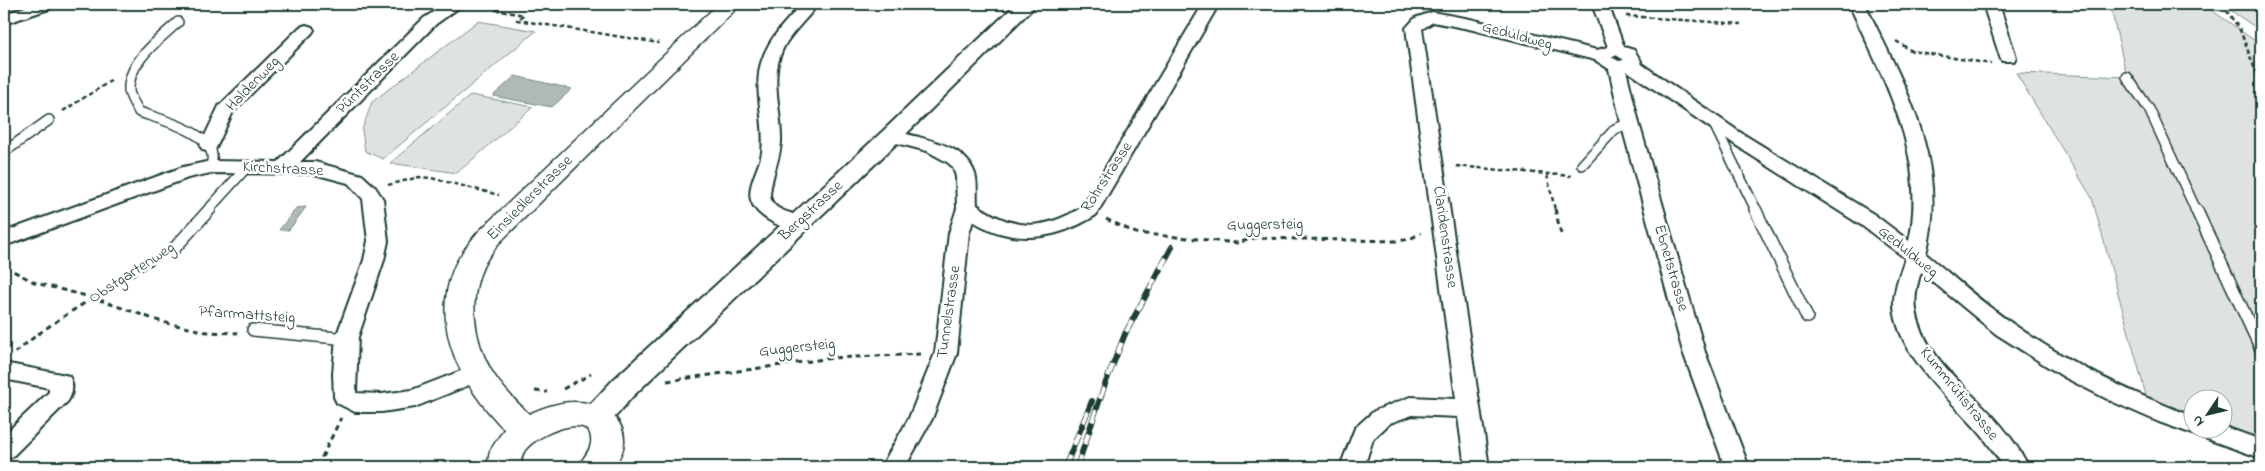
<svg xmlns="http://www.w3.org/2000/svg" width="2265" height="471" font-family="'Indie Flower',sans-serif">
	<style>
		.green { fill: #dee3e2; stroke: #7e908b }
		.water { fill: #afbab7; stroke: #758883 }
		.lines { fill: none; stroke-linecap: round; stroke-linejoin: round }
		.service-far1-casing { stroke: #1f3d34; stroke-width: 12 }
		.service-casing { stroke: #1f3d34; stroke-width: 14 }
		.minor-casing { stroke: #1f3d34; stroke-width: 4 }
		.tertiary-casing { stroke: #1f3d34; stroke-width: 4 }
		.secondary-casing { stroke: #1f3d34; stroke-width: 3 }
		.path-far1 { stroke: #1f3d34; stroke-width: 2.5; stroke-dasharray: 4.5 3; stroke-linecap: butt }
		.path { stroke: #1f3d34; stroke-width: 3; stroke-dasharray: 5.5 4.5; stroke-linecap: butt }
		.service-far1 { stroke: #fff; stroke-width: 9 }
		.service { stroke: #fff; stroke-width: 11 }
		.minor { fill: #fff; fill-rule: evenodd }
		.tertiary { fill: #fff; fill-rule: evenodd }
		.secondary { fill: #fff; fill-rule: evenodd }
		.rail-casing { stroke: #1f3d34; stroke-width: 6 }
		.rail { stroke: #fff; stroke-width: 4.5; stroke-dasharray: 12; stroke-linecap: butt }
		.labels { text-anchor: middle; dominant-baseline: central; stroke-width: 5; stroke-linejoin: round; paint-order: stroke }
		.street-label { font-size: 16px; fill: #1f3d34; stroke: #fff }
	</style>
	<rect width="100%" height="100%" fill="#fff"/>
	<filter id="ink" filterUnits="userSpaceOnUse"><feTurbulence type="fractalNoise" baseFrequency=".02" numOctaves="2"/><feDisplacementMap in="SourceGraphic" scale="10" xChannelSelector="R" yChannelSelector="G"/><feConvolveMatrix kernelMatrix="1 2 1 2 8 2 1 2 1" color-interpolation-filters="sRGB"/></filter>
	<g filter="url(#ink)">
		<g class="green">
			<path d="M2110 4H2203L2261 45V107L2257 101 2261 112V449L2251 446 2222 428V398H2192V425L2150 410 2092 198 2016 73 2127 77Z"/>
			<path d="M2221 4H2261V31Z"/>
			<path d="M478 21 536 31 383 159 365 151 362 130 372 102Z"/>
			<path d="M471 95 533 107 457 173 390 163Z"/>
		</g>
		<g class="water">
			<path d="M515 76 572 89 552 107 493 96Z"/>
			<path d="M306 207 289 230H279L296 208Z"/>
		</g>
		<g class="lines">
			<defs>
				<g id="service-far1">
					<path d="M178 22C160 39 127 62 129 91 130 98 136 106 139 112 159 119 209 131 212 155 213 158 211 164 211 167"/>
					<path d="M2127 77 2149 109 2196 210"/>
					<path d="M1713 122 1756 210"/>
					<path d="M4 152 49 120"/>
					<path d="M1582 165 1615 129 1630 123"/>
					<path d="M208 210 247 167"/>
				</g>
				<g id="service">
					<path d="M1755 209 1807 317"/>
					<path d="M2196 209 2261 349"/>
					<path d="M172 251 210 209"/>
					<path d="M253 330 337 338 347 337"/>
				</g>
				<g id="minor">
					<path d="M34 4H57L55 7 4 24V14Z"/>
					<path d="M446 4H464L436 24 300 162H315L362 175 375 187 383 199 388 241 384 260 358 337 356 393 382 394 412 390 476 365 484 367 487 373 484 379 415 407 382 412H355L337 403 334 397 333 374 336 337 364 260 368 241 363 199 348 183 314 174 211 173 188 178 4 246V232L183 167 211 161 278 162 424 18Z"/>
					<path d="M802 4H818C808 18 795 29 786 43 767 75 782 108 781 142 780 160 771 176 770 195 772 215 799 210 808 224L805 229C788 233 756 218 751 200 747 185 760 167 762 152 766 121 752 89 762 60 769 38 787 20 802 4Z"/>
					<path d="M1203 4H1219L1096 215C1057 240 1013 246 973 221L969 233 957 353 932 419 905 467H881L909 418 935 353 949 233 957 208 956 177 953 167 947 162 927 151 885 140 882 136 885 132C895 129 908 135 919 137 941 143 967 150 975 174 978 184 976 195 977 205 1014 231 1044 231 1082 207Z"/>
					<path d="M1592 4H1608L1624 47 1634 50 1641 61 1640 63 1738 131 1875 215 1909 241C1928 155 1883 79 1849 4H1865C1904 85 1950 161 1926 254 1955 278 1982 303 2013 324 2068 363 2129 392 2192 416V428H2222V426L2261 440V458L2159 422 2111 401 2064 377 1996 334 1921 272C1917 284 1914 297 1916 310 1922 353 1963 384 1991 414 2005 429 2019 448 2029 467H2004C1995 454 1987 441 1977 430 1947 396 1898 355 1894 307 1893 290 1900 274 1905 258L1861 225 1746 152 1626 70 1639 123 1705 352 1749 467H1725L1683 352 1621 123 1609 69 1595 60 1469 29 1433 22 1422 29 1489 467H1465L1458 417 1412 415 1390 423 1373 439 1364 467H1340L1355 428 1374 411 1410 397 1456 399 1406 28 1415 18 1432 12 1470 19 1597 50 1608 47ZM1616 55 1624 60 1619 61 1611 57Z"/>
					<path d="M1983 4H1999L2016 57 2014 61H2002L2000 57Z"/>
					<path d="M306 25 312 27 314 30 312 33 233 112 215 150 209 152 203 150 200 146 219 106 300 27Z"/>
					<path d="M4 363 61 374 69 376C74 384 73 393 68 401L12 457 4 459V435L49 392V388L4 379Z"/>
				</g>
				<path id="tertiary" d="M1016 4H1037L899 141 633 396C619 411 608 433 585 426L580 418 585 410 613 380 883 131Z"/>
				<path id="secondary" d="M718 4H741L498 244C493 252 486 259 483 267 468 298 474 341 491 370 501 387 515 400 529 414 543 408 558 402 573 402 597 401 625 415 624 442 624 451 618 460 614 467H578C582 459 590 452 591 443 595 408 533 435 524 452 521 456 521 462 521 467H487L490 451 504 429C463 387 430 330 453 270 458 256 469 244 478 232Z"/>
			</defs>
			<use href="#service-far1" class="service-far1-casing"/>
			<use href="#service" class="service-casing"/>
			<use href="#minor" class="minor-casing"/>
			<use href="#tertiary" class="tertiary-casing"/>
			<use href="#secondary" class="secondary-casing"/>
			<g class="path-far1">
				<path d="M149 4H169"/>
				<path d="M185 4 188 10"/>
				<path d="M500 4 495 8 496 10 524 15 517 20 659 43"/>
				<path d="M1391 4 1407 9"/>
				<path d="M2222 4 2240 30 2261 85"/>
				<path d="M1626 16 1741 24"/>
				<path d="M1896 41 1912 51 1991 64"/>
				<path d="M63 111 112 80"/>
				<path d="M1456 166 1571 176"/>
				<path d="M1547 175 1555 210"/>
				<path d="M388 185 419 177 431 178 499 195"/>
			</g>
			<g class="path">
				<path d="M1555 209 1562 238"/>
				<path d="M1106 219 1136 233 1238 243 1254 238 1396 241 1410 239 1421 233"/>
				<path d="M4 269 13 271 36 283 94 298 162 322 207 332 238 333"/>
				<path d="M15 353C54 318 112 287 158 260"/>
				<path d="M667 381 832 358 922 354"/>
				<path d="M563 389 591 374"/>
				<path d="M535 391 547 392"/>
				<path d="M325 467 322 457 341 418"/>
			</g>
			<use href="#service-far1" class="service-far1"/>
			<use href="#service" class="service"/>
			<use href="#minor" class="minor"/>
			<use href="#tertiary" class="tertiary"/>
			<use href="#secondary" class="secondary"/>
			<defs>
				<g id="rail">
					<path d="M1065 467 1092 401"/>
					<path d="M1077 467 1104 387 1125 334 1172 247"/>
				</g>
			</defs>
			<use href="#rail" class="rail-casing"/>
			<use href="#rail" class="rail"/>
		</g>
	</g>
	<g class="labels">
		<g class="street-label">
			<text transform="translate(1517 36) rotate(15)">Geduldweg</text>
			<text transform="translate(368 83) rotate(-45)">Püntstrasse</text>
			<text transform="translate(253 84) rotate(-46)">Haldenweg</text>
			<text transform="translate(283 169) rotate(3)">Kirchstrasse</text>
			<text transform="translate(1107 177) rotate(-57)">Rohrstrasse</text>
			<text transform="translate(530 198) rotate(-45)">Einsiedlerstrasse</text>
			<text transform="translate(811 211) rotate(-43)">Bergstrasse</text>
			<text transform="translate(1265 225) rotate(-1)">Guggersteig</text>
			<text transform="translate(1445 237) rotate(82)">Claridenstrasse</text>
			<text transform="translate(1908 252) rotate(39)">Geduldweg</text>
			<text transform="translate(1671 268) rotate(74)">Ebnetstrasse</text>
			<text transform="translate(132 273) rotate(-33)">Obstgartenweg</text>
			<text transform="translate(949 312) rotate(-82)">Tunnelstrasse</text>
			<text transform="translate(247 315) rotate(4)">Pfarrmattsteig</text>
			<text transform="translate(797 348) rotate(-6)">Guggersteig</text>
			<text transform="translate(1959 394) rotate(51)">Kummrütistrasse</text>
		</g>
	</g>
	<rect width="2265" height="471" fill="none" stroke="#fff" stroke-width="20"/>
	<rect x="10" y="10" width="2245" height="451" fill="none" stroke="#1f3d34" stroke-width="2" filter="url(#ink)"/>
	<g transform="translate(2208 414) rotate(235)"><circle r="24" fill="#ffffff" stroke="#a5b1ae"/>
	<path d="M0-4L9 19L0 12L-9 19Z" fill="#1f3d34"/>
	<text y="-8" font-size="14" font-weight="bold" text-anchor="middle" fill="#1f3d34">N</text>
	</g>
</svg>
